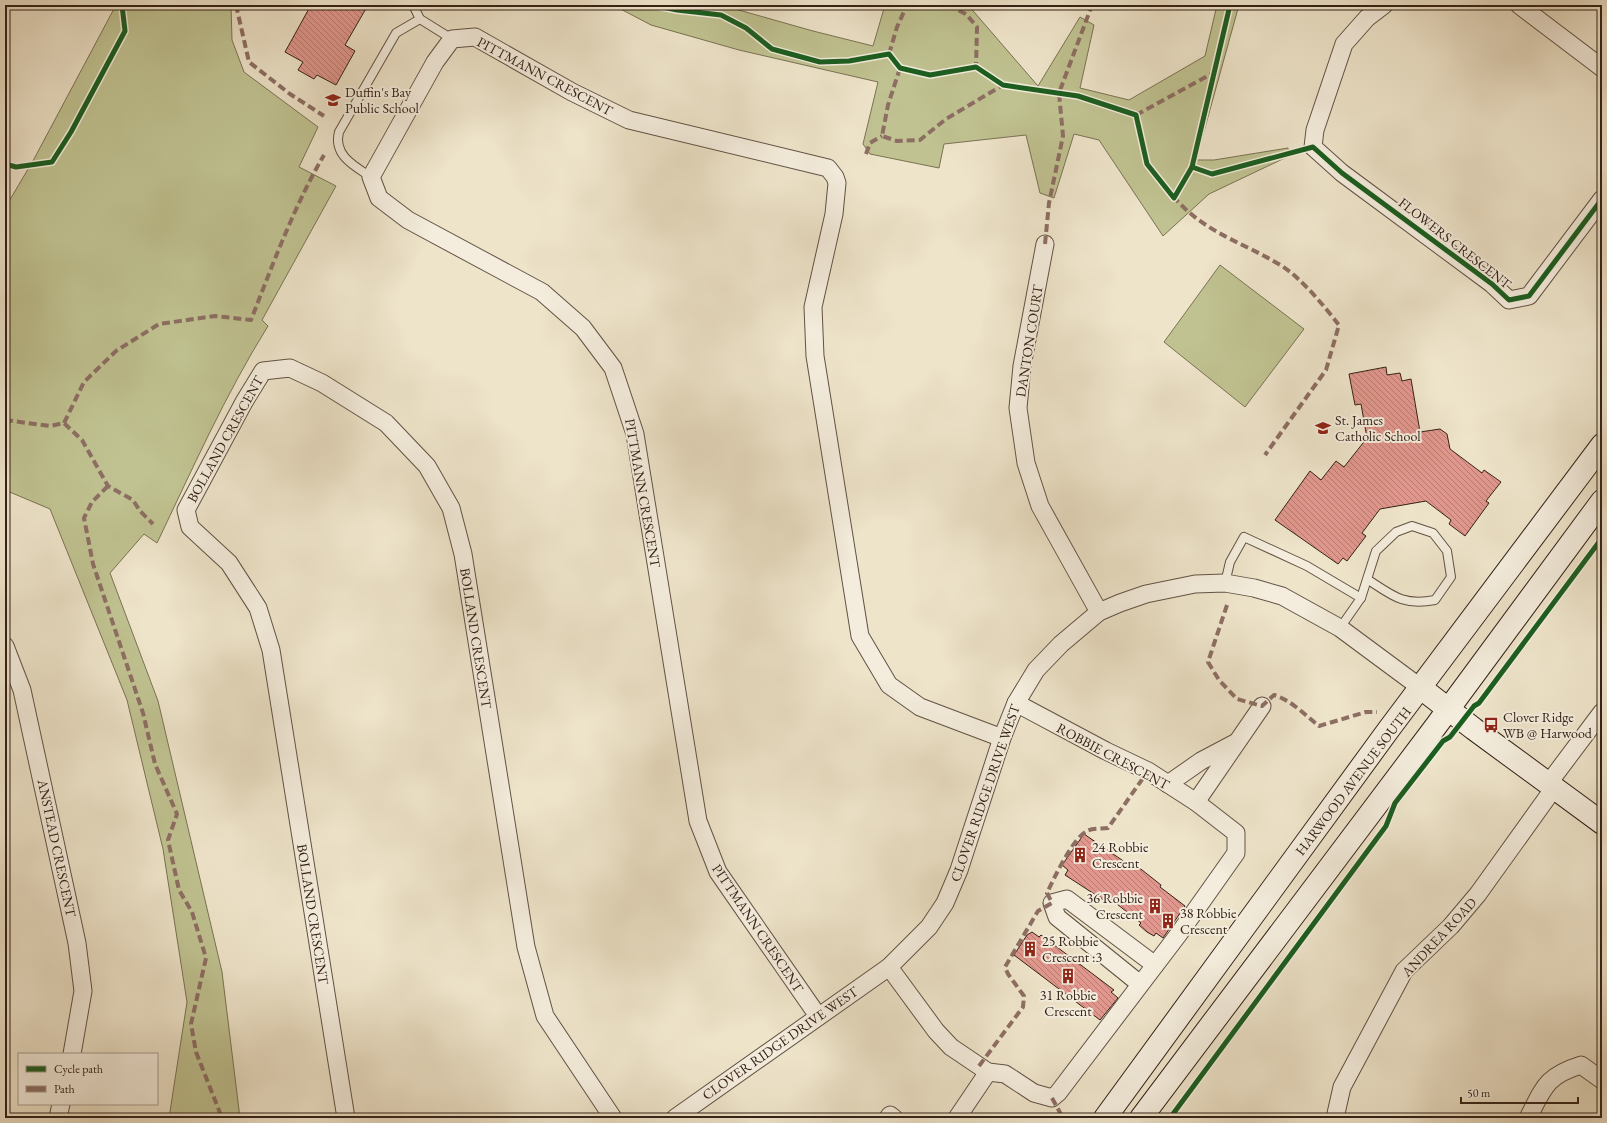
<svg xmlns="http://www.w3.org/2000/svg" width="1607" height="1123" font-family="'EB Garamond',serif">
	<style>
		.green { fill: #c0c291; stroke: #7a7254 }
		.building { fill: url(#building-back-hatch); stroke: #342117 }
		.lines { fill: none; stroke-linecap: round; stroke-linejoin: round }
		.lane-casing { stroke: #625244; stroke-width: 10 }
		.street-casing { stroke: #625244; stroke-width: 19 }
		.secondary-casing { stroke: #342117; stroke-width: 24 }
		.lane { stroke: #f4eddd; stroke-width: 8 }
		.street { stroke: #f4eddd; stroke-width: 17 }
		.secondary { stroke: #f4eddd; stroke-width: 22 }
		.quiet { stroke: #8d6e63; stroke-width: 4; stroke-dasharray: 8 4; stroke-linecap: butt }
		.cycleway-casing { stroke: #f4eddd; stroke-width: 8 }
		.cycleway { stroke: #1b5e20; stroke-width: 5 }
		.labels { text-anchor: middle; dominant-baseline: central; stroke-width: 4; stroke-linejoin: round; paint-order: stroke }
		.street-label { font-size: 14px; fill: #342117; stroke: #f4eddd }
		.poi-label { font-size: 14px; fill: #342117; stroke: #f4eddd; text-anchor: start }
	</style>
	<defs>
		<pattern id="building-back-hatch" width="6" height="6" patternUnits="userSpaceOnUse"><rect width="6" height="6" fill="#e1978d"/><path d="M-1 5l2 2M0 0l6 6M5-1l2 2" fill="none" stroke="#b77b72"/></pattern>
	</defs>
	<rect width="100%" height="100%" fill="#eee4ca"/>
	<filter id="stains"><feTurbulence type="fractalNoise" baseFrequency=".005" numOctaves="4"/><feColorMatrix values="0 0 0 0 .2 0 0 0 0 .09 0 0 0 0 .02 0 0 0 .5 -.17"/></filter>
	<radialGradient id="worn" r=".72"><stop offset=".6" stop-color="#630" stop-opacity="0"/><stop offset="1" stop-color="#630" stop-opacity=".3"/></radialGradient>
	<g class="green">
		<path d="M116 5H231L232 40 244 72 318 127 299 167 336 186 262 320 268 326C225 395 192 470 157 543L144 534 110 573 158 701 222 972 240 1118H169L187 1002 163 849 127 700 50 509 5 490V208L34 159Z"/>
		<path d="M613 5H721L813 31 873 46 885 5H968L1038 86 1080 17 1094 25 1080 88 1129 100 1205 56 1217 5H1239L1196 160H1214L1288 148 1289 156 1209 194 1163 236 1099 140 1074 134 1054 198 1040 193 1026 135 944 144 939 168 870 154 863 144 878 82 739 50 651 25Z"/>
		<path d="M1220 265 1304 329 1245 407 1164 342Z"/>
	</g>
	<g class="building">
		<path d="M311 5H368L345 45 355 51 336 85 317 75 314 79 298 70 303 62 285 52Z"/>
		<path d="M1386 367 1387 375 1400 373 1402 381 1411 379 1420 432 1440 429 1447 434 1450 449 1482 473 1484 470 1501 482 1486 501 1489 503 1465 536 1449 524 1451 520 1426 501 1380 509 1362 533 1366 536 1347 561 1343 558 1338 564 1275 520 1310 471 1321 480 1336 461 1344 467 1367 438 1361 404 1355 405 1349 374Z"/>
		<path d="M1084 834 1135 869 1137 866 1161 885 1160 887 1185 906 1163 938 1156 933 1154 936 1147 932 1139 925 1141 923 1108 897 1105 901 1065 875 1068 870 1062 865Z"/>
		<path d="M1032 932 1039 937 1041 935 1114 990 1111 992 1118 998 1100 1020 1014 955 1027 935Z"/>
	</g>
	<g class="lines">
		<defs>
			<g id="lane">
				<path d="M413 5 420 19 452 39"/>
				<path d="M371 177C354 166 333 155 339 132L396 33 420 19"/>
				<path d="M1225 583 1230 562 1244 537 1307 566 1361 598"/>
				<path d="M1340 628 1361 598 1376 551 1396 532 1412 526 1433 533 1447 551 1451 577 1435 600C1403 606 1393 596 1367 579"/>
			</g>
			<g id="street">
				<path d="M1384 5 1367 18 1344 44 1315 130 1313 147 1342 173 1492 284 1509 300 1529 296 1602 199"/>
				<path d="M1519 5 1602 68"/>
				<path d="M1045 244 1022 366 1018 408 1026 463 1040 506 1099 612"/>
				<path d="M5 646 22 690 77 943 83 991 72 1054"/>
				<path d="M1168 784 1201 761 1235 743"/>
				<path d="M1548 784 1602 712"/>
				<path d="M1196 802 1262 706"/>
				<path d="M889 967 936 1031 951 1047 988 1072 1005 1074 1034 1093 1052 1098 1058 1093 1178 935 1236 853V833L1196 802 1148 771 1106 751 1016 703"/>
				<path d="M1140 984 1057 917 1052 903 1067 899 1155 965"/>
				<path d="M818 1016 718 872 698 821 635 434 613 368 583 328 542 292 408 220 379 198 371 177 435 62 452 39 475 37 572 92 629 120 828 168 835 177 837 183 834 214 813 307 815 356 860 636 889 685 920 707 1002 738"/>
				<path d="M58 1118 61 1104"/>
				<path d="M346 1118 271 650 258 608 229 563 190 527 186 510 244 402 263 371 290 368 322 383 386 423 427 466 451 508 463 554 526 947 545 1016 613 1118"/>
				<path d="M675 1118 889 967 929 927 945 903 959 870 1002 738 1016 703 1036 670 1061 644 1099 612 1120 603 1146 594 1195 584 1225 583 1254 588 1282 596 1340 628 1421 688"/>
				<path d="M888 1118 890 1115 894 1118"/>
				<path d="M957 1118 988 1072"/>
				<path d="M1335 1118 1342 1087 1404 971 1451 926 1478 894 1554 788"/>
				<path d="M1528 1118C1544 1087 1546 1076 1581 1065L1602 1080"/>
			</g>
			<g id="secondary">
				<path d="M1421 688 1474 729 1602 823"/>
				<path d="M1105 1118 1389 729 1602 445"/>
				<path d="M1141 1118 1436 726 1602 501"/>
			</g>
		</defs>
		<use href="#lane" class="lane-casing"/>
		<use href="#street" class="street-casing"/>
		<use href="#secondary" class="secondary-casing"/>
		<use href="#lane" class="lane"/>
		<use href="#street" class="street"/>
		<use href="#secondary" class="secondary"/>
		<g class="quiet">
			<path d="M236 5 249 62 290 94 324 116"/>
			<path d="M948 5 966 14 977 27 976 67"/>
			<path d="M889 54 897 27 907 5"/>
			<path d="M900 68 888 105 882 136 897 141 920 140 946 119 1003 85"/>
			<path d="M1136 115 1215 72"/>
			<path d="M866 154 870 143 882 136"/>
			<path d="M1173 196C1204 233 1243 242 1282 266 1302 279 1324 306 1339 325L1326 370 1265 455"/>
			<path d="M1045 244 1049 203 1063 136 1059 93 1092 5"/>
			<path d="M5 420 50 426 64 423 82 440 108 486 133 500 140 511 153 524"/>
			<path d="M64 423 84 382 116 351 159 324 215 316 251 320C272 266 295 204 324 155"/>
			<path d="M108 486 92 502 84 518 93 564 143 713 155 764 177 814 168 840 179 890 192 912 206 958 191 1024 196 1052 222 1118"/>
			<path d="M1227 605 1208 662 1219 680 1237 699 1262 706 1274 695C1291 700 1305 715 1319 726L1366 712H1377"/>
			<path d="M979 1066 1023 1007 1024 996 1008 974 1005 967 1038 911 1052 903 1047 893C1054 878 1073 838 1087 831 1092 828 1102 829 1108 828L1148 771"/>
			<path d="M1052 1098 1063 1118"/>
		</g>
		<defs>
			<g id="cycleway">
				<path d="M653 5 677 10 721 15 746 28 772 49 820 62 849 61 889 54 900 68 930 75 976 67 1003 85 1078 96 1136 115 1147 164 1174 198 1192 167 1230 5"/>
				<path d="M5 164 16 167 52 162 71 132 125 31 122 5"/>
				<path d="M1192 167 1212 174 1313 147 1342 173 1492 284 1509 300 1529 296 1602 199"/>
				<path d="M1170 1118 1386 826 1395 803 1443 741 1450 737 1474 706 1479 703 1602 538"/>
			</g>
		</defs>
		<use href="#cycleway" class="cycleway-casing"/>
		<use href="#cycleway" class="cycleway"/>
	</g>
	<defs>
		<symbol id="school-bare" viewBox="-9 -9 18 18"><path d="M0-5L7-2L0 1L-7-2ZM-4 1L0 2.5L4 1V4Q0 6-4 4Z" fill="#8f2418" stroke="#f4eddd" stroke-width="2.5" paint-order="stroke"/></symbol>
		<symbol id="bus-bare" viewBox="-9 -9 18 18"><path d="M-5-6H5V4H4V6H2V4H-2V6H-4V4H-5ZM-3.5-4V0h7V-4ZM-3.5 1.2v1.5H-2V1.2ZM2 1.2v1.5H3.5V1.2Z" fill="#8f2418" stroke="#f4eddd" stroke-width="2.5" paint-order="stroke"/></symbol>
		<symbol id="building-bare" viewBox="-9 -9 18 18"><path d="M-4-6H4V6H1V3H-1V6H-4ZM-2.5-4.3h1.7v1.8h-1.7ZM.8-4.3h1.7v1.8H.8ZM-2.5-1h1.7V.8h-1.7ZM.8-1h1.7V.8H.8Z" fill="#8f2418" stroke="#f4eddd" stroke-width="2.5" paint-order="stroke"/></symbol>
	</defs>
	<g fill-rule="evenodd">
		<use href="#school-bare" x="322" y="89" width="22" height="22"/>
		<use href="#school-bare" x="1312" y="417" width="22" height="22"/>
		<use href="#bus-bare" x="1480" y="714" width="22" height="22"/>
		<use href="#building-bare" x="1069" y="844" width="22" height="22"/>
		<use href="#building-bare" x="1144" y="895" width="22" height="22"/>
		<use href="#building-bare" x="1157" y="910" width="22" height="22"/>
		<use href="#building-bare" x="1019" y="938" width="22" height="22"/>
		<use href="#building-bare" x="1057" y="965" width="22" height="22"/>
	</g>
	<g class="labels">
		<g class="street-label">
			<text transform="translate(545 76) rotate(28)">PITTMANN CRESCENT</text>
			<text transform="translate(1455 243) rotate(38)">FLOWERS CRESCENT</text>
			<text transform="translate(1029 341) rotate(-81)">DANTON COURT</text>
			<text transform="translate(225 439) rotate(-61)">BOLLAND CRESCENT</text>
			<text transform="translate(643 493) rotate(80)">PITTMANN CRESCENT</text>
			<text transform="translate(476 638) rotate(81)">BOLLAND CRESCENT</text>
			<text transform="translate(1113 756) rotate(28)">ROBBIE CRESCENT</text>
			<text transform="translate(1353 781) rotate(-53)">HARWOOD AVENUE SOUTH</text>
			<text transform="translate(985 793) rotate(-71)">CLOVER RIDGE DRIVE WEST</text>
			<text transform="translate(57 848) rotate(78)">ANSTEAD CRESCENT</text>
			<text transform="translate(313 914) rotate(81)">BOLLAND CRESCENT</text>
			<text transform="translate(758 928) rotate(56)">PITTMANN CRESCENT</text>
			<text transform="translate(1439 937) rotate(-47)">ANDREA ROAD</text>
			<text transform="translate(780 1043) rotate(-35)">CLOVER RIDGE DRIVE WEST</text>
		</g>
		<g class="poi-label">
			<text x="345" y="92">Duffin's Bay<tspan x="345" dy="16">Public School</tspan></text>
			<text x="1335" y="420">St. James<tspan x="1335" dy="16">Catholic School</tspan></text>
			<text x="1503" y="717">Clover Ridge<tspan x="1503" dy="16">WB @ Harwood</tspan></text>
			<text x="1092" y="847">24 Robbie<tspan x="1092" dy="16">Crescent</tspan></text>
			<text x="1143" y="898" text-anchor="end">36 Robbie<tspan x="1143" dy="16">Crescent</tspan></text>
			<text x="1180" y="913">38 Robbie<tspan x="1180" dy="16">Crescent</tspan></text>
			<text x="1042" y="941">25 Robbie<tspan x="1042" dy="16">Crescent :3</tspan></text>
			<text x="1068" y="995" text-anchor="middle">31 Robbie<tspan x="1068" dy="16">Crescent</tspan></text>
		</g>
	</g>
	<rect width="1607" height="1123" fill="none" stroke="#eee4ca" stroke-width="20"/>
	<rect x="6" y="6" width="1595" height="1111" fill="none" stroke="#342117" stroke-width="2"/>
	<rect x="10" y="10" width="1587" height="1103" fill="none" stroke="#342117"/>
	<rect x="18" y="1053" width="140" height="52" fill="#f4eddd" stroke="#a79b8e"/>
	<rect x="26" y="1066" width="20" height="6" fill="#1b5e20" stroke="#a79b8e"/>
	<text x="54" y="1073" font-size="12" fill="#342117">Cycle path</text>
	<rect x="26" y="1086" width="20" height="6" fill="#8d6e63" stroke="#a79b8e"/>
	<text x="54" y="1093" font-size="12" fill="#342117">Path</text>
	<path d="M1461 1097v6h117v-6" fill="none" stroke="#342117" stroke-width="2"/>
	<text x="1467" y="1097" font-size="12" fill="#342117" stroke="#f4eddd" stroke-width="3" paint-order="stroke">50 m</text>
	<rect width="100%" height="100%" filter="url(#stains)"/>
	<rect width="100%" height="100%" fill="url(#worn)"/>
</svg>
